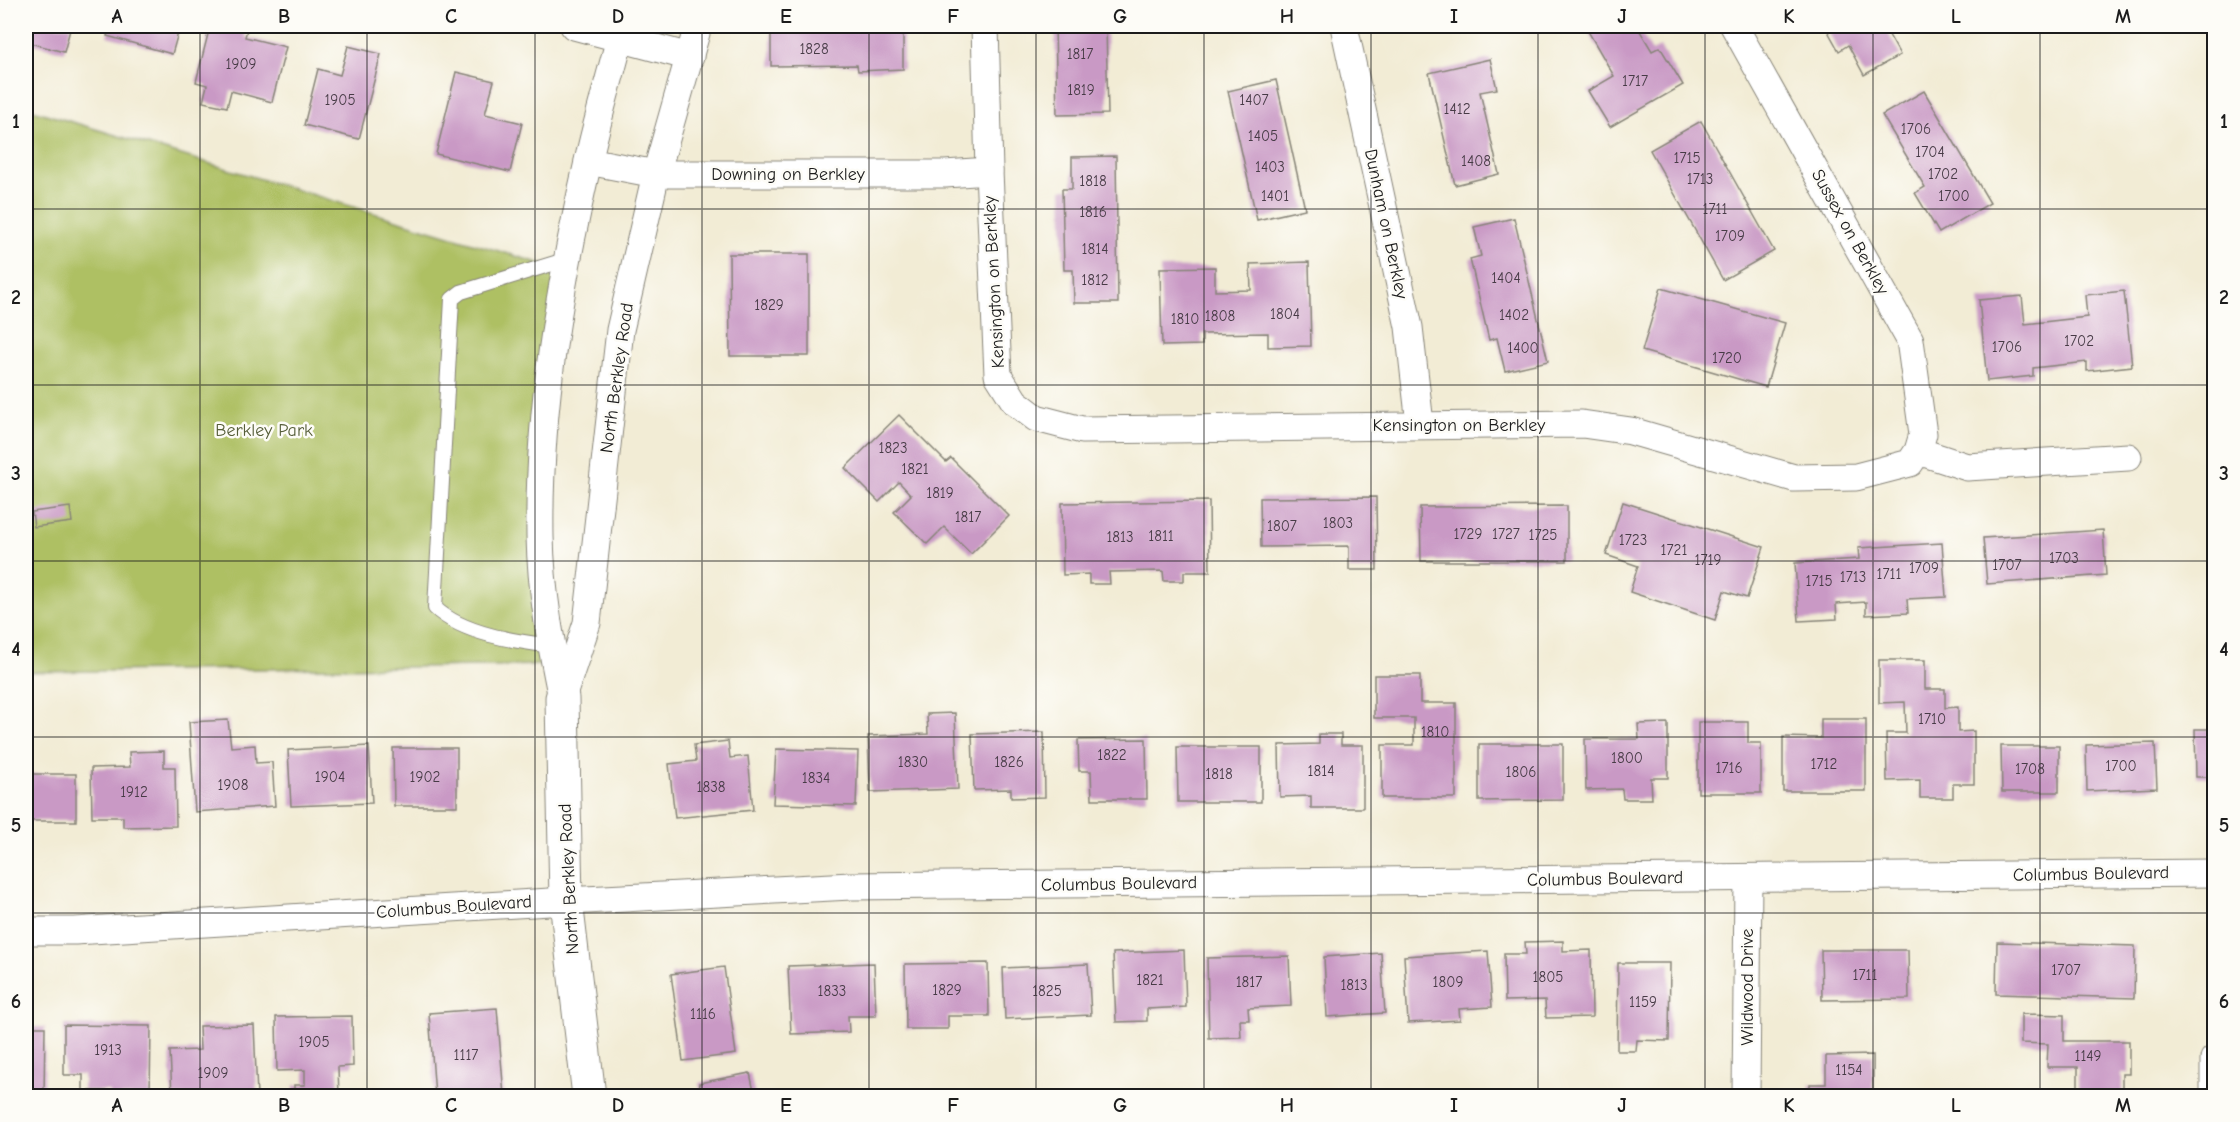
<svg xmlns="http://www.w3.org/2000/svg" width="2240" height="1122" font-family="'Comic Neue',sans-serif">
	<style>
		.green { fill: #aec064; stroke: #656e40; stroke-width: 1.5 }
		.building { fill: #c999c5 }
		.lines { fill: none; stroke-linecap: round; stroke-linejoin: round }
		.service-casing { stroke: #878478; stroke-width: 16 }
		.minor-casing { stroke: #878478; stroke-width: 29 }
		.tertiary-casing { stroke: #878478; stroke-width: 35 }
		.service { stroke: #fff; stroke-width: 14 }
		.minor { stroke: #fff; stroke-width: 27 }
		.tertiary { stroke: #fff; stroke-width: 33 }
		.grid { fill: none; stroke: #1c1c1c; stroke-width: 1.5; stroke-opacity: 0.55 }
		.labels { text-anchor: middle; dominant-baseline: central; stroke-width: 5; stroke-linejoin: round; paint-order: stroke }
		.number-label { font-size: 15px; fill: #473b46 }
		.street-label { font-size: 18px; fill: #1c1c1c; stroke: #fdfcf7 }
		.park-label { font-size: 18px; fill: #565e39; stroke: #fdfcf7 }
		.neatline { fill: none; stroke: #1c1c1c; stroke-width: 2 }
		.grid-label { font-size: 20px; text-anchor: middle; font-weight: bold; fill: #1c1c1c }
	</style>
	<rect width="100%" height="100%" fill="#fdfcf7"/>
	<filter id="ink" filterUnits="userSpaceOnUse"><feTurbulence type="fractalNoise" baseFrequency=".0167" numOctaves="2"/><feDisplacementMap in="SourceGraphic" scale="12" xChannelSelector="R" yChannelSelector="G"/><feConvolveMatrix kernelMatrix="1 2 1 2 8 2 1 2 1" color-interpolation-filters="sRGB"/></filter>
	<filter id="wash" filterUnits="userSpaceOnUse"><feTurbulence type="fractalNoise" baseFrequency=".008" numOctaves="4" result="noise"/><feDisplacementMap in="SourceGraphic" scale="24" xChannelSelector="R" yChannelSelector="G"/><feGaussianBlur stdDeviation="1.35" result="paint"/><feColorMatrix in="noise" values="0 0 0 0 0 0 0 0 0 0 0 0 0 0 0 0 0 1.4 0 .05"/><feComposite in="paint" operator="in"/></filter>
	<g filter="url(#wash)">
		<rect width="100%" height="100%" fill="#f2ecd5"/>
		<path class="green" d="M26 108 565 271 543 434 556 665 26 672Z"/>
		<g id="blocks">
			<g class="building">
				<path d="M26 26H71L64 52 26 42Z"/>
				<path d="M110 26H180L172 54 107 36Z"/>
				<path d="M210 26H248L245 37 286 47 272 102 231 91 227 107 203 102 207 85 196 82Z"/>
				<path d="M771 26H903V69L858 71 857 65 771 66Z"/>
				<path d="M1055 26H1106L1108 114 1057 115Z"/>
				<path d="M1585 26H1637L1652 51 1660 47 1683 85 1610 127 1588 91 1614 76Z"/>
				<path d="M1825 26H1884L1900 55 1864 75 1848 45 1839 51Z"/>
				<path d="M348 46 381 54 359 139 304 125 318 69 340 75Z"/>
				<path d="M1490 59 1497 89 1480 92 1499 174 1455 185 1429 73Z"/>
				<path d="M456 72 494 81 485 114 522 123 510 172 436 154Z"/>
				<path d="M1276 80 1305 209 1257 220 1228 91Z"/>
				<path d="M1924 91 1990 203 1939 233 1915 193 1925 187 1882 115Z"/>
				<path d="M1701 121 1774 251 1723 280 1650 150Z"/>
				<path d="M1116 156 1118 303H1074L1073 270H1064L1062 189H1072V157Z"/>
				<path d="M1514 218 1548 361 1505 371 1497 338 1489 340 1470 259 1481 256 1474 227Z"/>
				<path d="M729 254H809V356H730Z"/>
				<path d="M1309 262 1311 346 1268 347V333L1202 334V345L1162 346 1160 268 1215 267V291L1251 290 1250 264Z"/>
				<path d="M1661 288 1785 323 1766 387 1642 351Z"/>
				<path d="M2124 291 2132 366 2087 371V362L2033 368V376L1987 381 1979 300 2022 296 2025 324 2087 317 2085 295Z"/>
				<path d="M899 415 946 462 951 458 1009 516 971 554 944 527 927 544 894 512 911 495 899 482 879 502 845 468Z"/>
				<path d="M1376 497 1377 570H1349V546L1261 547 1260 498Z"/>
				<path d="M1209 501 1210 572H1184V581H1164L1163 571 1109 572 1110 584H1089V574L1063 575 1062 503Z"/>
				<path d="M1623 502 1764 547 1747 598 1724 591 1715 620 1630 592 1638 566 1606 555Z"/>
				<path d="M1567 506V561H1421L1420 507Z"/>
				<path d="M70 507 72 522 34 527 32 512Z"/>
				<path d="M2103 530 2106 575 1987 584 1983 538Z"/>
				<path d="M1942 543 1946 597 1907 599 1908 613 1866 615V602L1836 604 1837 619 1799 621 1795 563 1859 559 1858 548Z"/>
				<path d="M1879 660H1925V689H1945V708L1958 707V732L1974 731V784H1953V798H1920V780L1887 781 1886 733H1906L1905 702 1879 703Z"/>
				<path d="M1374 675H1420V703H1456V798H1382V745H1414V718H1374Z"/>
				<path d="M955 713 958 789 870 792 868 736 928 734 927 714Z"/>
				<path d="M1821 719H1866V791H1783V737L1821 738Z"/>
				<path d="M228 720 231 747 255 745 256 763 272 762 275 806 195 812 189 722Z"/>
				<path d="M1698 722H1748V743H1761V793H1698Z"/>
				<path d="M1668 723V778H1651L1652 799H1623L1622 789 1586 790 1585 739H1639L1638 724Z"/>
				<path d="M2195 729H2214V777H2196Z"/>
				<path d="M1044 732 1045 797 1011 798V789L974 790 972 734Z"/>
				<path d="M1319 734H1341V745H1363V808H1311V796L1280 797 1279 745 1319 744Z"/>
				<path d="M1146 739 1147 799H1092L1091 771H1079L1078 740Z"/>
				<path d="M728 741 730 758 748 756 753 810 675 818 669 764 696 761 694 745Z"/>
				<path d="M2155 743 2157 788 2087 791 2086 745Z"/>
				<path d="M1479 744H1563V800L1479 801Z"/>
				<path d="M369 746 372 803 291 806 288 750Z"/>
				<path d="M2001 746H2059V792H2002Z"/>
				<path d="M1177 747H1261V802H1178Z"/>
				<path d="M393 748H457V806H394Z"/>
				<path d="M776 749 858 751 856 806 773 804Z"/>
				<path d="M164 751V767H175L176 826 123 827V817H92L91 768 130 767 129 752Z"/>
				<rect x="26" y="774" width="50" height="47"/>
				<path d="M1563 941V951L1591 950 1592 1017 1546 1018 1545 1000 1505 1001 1504 954H1526L1525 942Z"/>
				<path d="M1997 942 2135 946 2134 998 1996 994Z"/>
				<path d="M1184 950 1186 1007 1147 1009V1021L1116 1022 1113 953Z"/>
				<path d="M1821 950H1908L1909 999 1822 1000Z"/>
				<path d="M1488 951 1492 1007 1459 1009 1460 1020 1408 1023 1404 956Z"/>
				<path d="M1381 953 1385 1013 1327 1017 1324 957Z"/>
				<path d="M1289 956 1291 1006 1248 1008 1249 1020H1240L1241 1037 1209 1038 1207 958Z"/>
				<path d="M874 963 876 1016H848L849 1032 791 1034 788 966Z"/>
				<path d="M988 963 989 1016H948V1029H906L905 964Z"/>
				<path d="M1618 963H1670L1669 1041 1637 1040 1636 1051H1617Z"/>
				<path d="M1088 964 1091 1015 1005 1019 1003 968Z"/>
				<path d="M724 967 736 1054 683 1061 671 974Z"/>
				<path d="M497 1008 504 1096H435L429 1013Z"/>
				<path d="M2021 1014 2064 1015V1041H2129V1074H2122V1096H2078V1067H2047L2048 1044 2021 1043Z"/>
				<path d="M352 1016 353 1066 338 1067 339 1096H294V1085H305V1070L277 1071 276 1017Z"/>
				<path d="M64 1025 151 1026 150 1096H110V1091H83V1075H64Z"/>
				<path d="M254 1025 257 1096H172L170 1051 200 1050 199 1026Z"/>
				<path d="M26 1027H45L44 1096H26Z"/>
				<path d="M1873 1055V1096H1810V1084H1826V1056Z"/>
				<path d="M750 1073 755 1096H702L699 1083Z"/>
			</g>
		</g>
	</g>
	<g filter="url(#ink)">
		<use href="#blocks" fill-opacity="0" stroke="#878478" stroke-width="1.5"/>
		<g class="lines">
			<defs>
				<path id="service" d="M551 646C514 641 463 634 435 608L452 299 461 292 568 259"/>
				<g id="minor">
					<path d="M574 26 690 57"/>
					<path d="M985 26 989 171 998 375 1015 402 1036 418 1082 430 1582 424 1631 431 1794 478 1856 477 1910 463 1918 451 1923 434 1910 340 1734 26"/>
					<path d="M1344 26 1409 327 1420 424"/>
					<path d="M588 161 656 174H945L989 171"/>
					<path d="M1918 451 1967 467 2128 457"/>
					<path d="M562 698 587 623 620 330 656 174 698 26"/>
					<path d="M562 698C551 645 541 590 540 536 538 410 560 284 588 162 598 116 612 71 623 26"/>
					<path d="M26 931H75L566 901 851 886 2214 873"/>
					<path d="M1746 1096 1748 878"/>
					<path d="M2214 1096V1059"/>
				</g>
				<path id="tertiary" d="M562 698 566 901 589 1096"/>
			</defs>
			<use href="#service" class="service-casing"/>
			<use href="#minor" class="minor-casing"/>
			<use href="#tertiary" class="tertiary-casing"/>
			<use href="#service" class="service"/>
			<use href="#minor" class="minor"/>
			<use href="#tertiary" class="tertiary"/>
		</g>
	</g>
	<path class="grid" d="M200 26V1096M367 26V1096M535 26V1096M702 26V1096M869 26V1096M1036 26V1096M1204 26V1096M1371 26V1096M1538 26V1096M1705 26V1096M1873 26V1096M2040 26V1096M26 209H2214M26 385H2214M26 561H2214M26 737H2214M26 913H2214"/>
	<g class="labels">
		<g class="number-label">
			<text x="814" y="49">1828</text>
			<text x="1080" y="54">1817</text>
			<text x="241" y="64">1909</text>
			<text x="1635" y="81">1717</text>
			<text x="1081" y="90">1819</text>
			<text x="340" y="100">1905</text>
			<text x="1254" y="100">1407</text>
			<text x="1457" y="109">1412</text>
			<text x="1916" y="129">1706</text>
			<text x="1263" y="136">1405</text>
			<text x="1930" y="152">1704</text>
			<text x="1687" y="158">1715</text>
			<text x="1476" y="161">1408</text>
			<text x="1270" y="167">1403</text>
			<text x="1943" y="174">1702</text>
			<text x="1700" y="179">1713</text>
			<text x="1093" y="181">1818</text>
			<text x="1275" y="196">1401</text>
			<text x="1954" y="196">1700</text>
			<text x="1715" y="209">1711</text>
			<text x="1093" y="212">1816</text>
			<text x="1730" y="236">1709</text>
			<text x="1095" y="249">1814</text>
			<text x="1506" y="278">1404</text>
			<text x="1095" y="280">1812</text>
			<text x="769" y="305">1829</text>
			<text x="1285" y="314">1804</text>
			<text x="1514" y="315">1402</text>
			<text x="1220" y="316">1808</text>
			<text x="1185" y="319">1810</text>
			<text x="2079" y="341">1702</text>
			<text x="2007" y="347">1706</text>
			<text x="1523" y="348">1400</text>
			<text x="1727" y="358">1720</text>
			<text x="893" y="448">1823</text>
			<text x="915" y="469">1821</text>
			<text x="940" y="493">1819</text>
			<text x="968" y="517">1817</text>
			<text x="1338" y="523">1803</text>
			<text x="1282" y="526">1807</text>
			<text x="1468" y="534">1729</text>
			<text x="1506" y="534">1727</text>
			<text x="1543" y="535">1725</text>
			<text x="1161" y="536">1811</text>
			<text x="1120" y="537">1813</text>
			<text x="1633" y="540">1723</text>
			<text x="1674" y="550">1721</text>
			<text x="2064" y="558">1703</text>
			<text x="1708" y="560">1719</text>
			<text x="2007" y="565">1707</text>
			<text x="1924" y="568">1709</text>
			<text x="1889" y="574">1711</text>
			<text x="1853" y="577">1713</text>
			<text x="1819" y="581">1715</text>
			<text x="1932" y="719">1710</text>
			<text x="1435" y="732">1810</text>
			<text x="1112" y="755">1822</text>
			<text x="1627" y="758">1800</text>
			<text x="913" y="762">1830</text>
			<text x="1009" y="762">1826</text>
			<text x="1824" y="764">1712</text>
			<text x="2121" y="766">1700</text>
			<text x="1729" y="768">1716</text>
			<text x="2030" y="769">1708</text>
			<text x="1321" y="771">1814</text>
			<text x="1521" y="772">1806</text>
			<text x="1219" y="774">1818</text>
			<text x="330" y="777">1904</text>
			<text x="425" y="777">1902</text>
			<text x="816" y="778">1834</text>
			<text x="233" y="785">1908</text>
			<text x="711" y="787">1838</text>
			<text x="134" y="792">1912</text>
			<text x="2066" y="970">1707</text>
			<text x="1865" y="975">1711</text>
			<text x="1548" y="977">1805</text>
			<text x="1150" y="980">1821</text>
			<text x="1249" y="982">1817</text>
			<text x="1448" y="982">1809</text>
			<text x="1354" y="985">1813</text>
			<text x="947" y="990">1829</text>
			<text x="832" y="991">1833</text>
			<text x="1047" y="991">1825</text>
			<text x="1643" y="1002">1159</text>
			<text x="703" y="1014">1116</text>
			<text x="314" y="1042">1905</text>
			<text x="108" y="1050">1913</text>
			<text x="466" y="1055">1117</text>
			<text x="2088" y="1056">1149</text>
			<text x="1849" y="1070">1154</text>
			<text x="213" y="1073">1909</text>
		</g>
		<g class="street-label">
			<text x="788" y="174">Downing on Berkley</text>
			<text transform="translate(1386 224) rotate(78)">Dunham on Berkley</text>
			<text transform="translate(1850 232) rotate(61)">Sussex on Berkley</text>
			<text transform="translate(994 282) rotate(-93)">Kensington on Berkley</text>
			<text transform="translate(617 378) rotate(-82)">North Berkley Road</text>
			<text x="1459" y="425">Kensington on Berkley</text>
			<text transform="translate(2091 874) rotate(-1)">Columbus Boulevard</text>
			<text transform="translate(569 879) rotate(-93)">North Berkley Road</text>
			<text transform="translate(1605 879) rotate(-1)">Columbus Boulevard</text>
			<text transform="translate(1119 884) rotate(-1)">Columbus Boulevard</text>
			<text transform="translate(454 907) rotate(-4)">Columbus Boulevard</text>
			<text transform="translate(1747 987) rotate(-90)">Wildwood Drive</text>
		</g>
		<g class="park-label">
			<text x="264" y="430">Berkley Park</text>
		</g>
	</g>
	<rect width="2240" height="1122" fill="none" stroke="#fdfcf7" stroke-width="66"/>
	<rect x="33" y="33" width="2174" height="1056" class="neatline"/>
	<g class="grid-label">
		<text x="117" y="23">A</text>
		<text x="284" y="23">B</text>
		<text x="451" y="23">C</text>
		<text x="618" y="23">D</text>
		<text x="786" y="23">E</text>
		<text x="953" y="23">F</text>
		<text x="1120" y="23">G</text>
		<text x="1287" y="23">H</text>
		<text x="1454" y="23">I</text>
		<text x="1622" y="23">J</text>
		<text x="1789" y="23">K</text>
		<text x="1956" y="23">L</text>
		<text x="2123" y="23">M</text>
		<text x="16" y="128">1</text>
		<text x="2224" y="128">1</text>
		<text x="16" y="304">2</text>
		<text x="2224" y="304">2</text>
		<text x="16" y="480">3</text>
		<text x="2224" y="480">3</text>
		<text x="16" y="656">4</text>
		<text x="2224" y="656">4</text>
		<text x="16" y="832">5</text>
		<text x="2224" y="832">5</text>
		<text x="16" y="1008">6</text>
		<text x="2224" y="1008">6</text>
		<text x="117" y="1112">A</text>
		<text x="284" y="1112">B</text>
		<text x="451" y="1112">C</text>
		<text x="618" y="1112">D</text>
		<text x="786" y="1112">E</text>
		<text x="953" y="1112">F</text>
		<text x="1120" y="1112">G</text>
		<text x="1287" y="1112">H</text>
		<text x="1454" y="1112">I</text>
		<text x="1622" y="1112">J</text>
		<text x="1789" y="1112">K</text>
		<text x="1956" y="1112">L</text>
		<text x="2123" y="1112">M</text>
	</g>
</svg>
